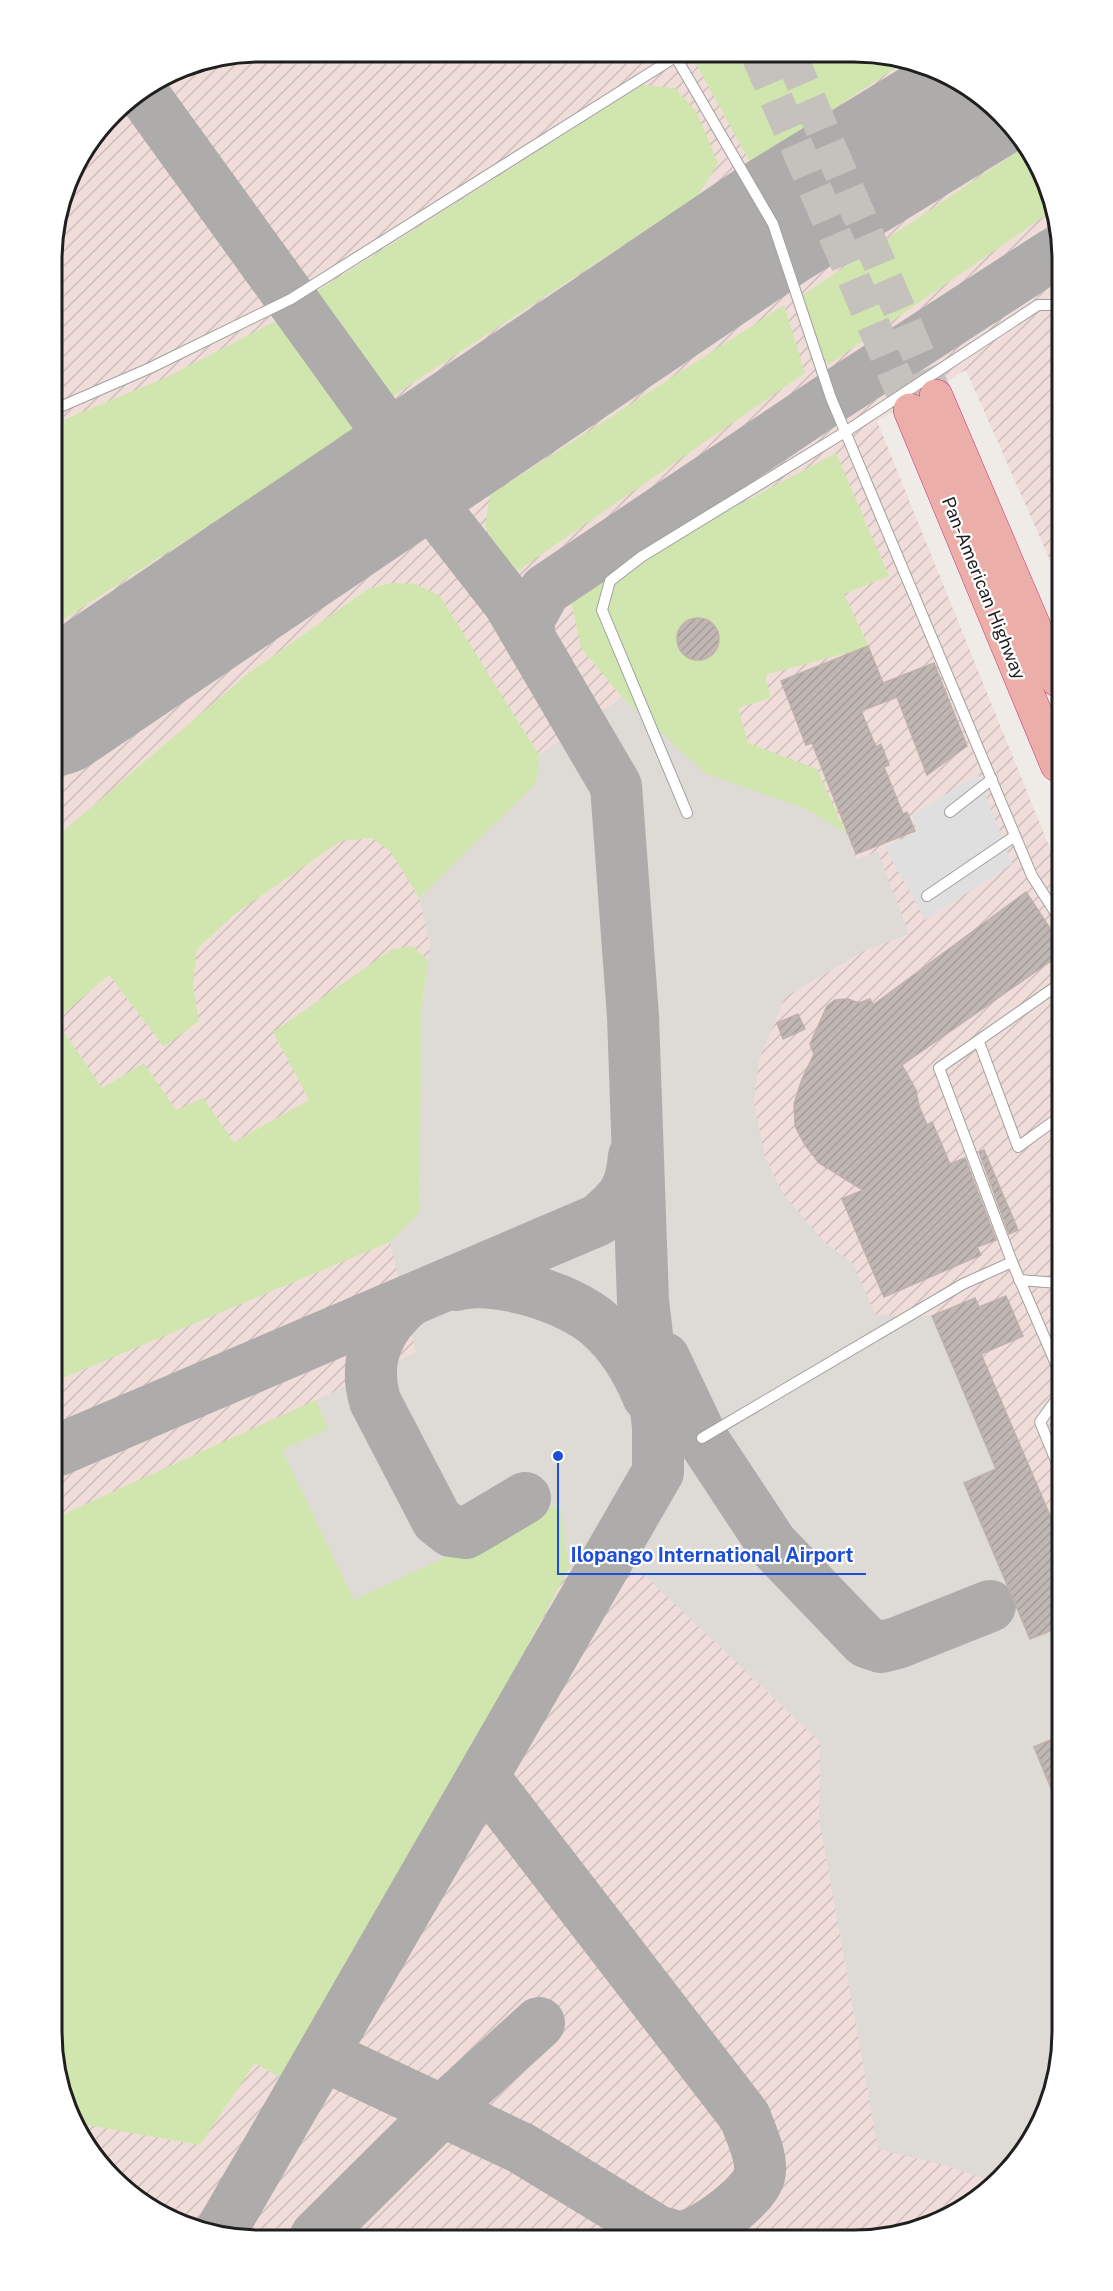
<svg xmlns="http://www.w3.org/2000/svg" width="1113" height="2291" font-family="'Public Sans',sans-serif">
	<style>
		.military { fill: url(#military-furrows) }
		.airport { fill: #dedbd7 }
		.grass { fill: #d1e6af }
		.parking { fill: #dfdfdf }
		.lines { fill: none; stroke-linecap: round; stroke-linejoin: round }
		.taxiway { stroke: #aeacaa; stroke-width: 52 }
		.runway { stroke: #aeacaa; stroke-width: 132 }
		.building { fill: url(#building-hatch); stroke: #c0b0a9; stroke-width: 1.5 }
		.trunk-tunnel { stroke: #c5c2be; stroke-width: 33; stroke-dasharray: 33 16; stroke-linecap: butt }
		.service-casing { stroke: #a0a0a0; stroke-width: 12 }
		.trunk-casing { stroke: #d0307c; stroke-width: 34 }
		.service { stroke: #fff; stroke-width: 10 }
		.trunk { stroke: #ecaea8; stroke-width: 33 }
		.labels { text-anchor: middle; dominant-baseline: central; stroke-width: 4.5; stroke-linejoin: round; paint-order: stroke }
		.street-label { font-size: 18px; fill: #1f1f1f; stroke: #fff }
		.rim { fill: none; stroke: #1f1f1f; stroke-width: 3 }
		.leader { fill: none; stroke: #1d4ed8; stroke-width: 2 }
		.callout-dot { fill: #1d4ed8; stroke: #fff; stroke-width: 2 }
		.callout-label { font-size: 20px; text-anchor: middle; font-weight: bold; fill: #1d4ed8; stroke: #fff; stroke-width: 4.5; stroke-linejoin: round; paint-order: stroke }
	</style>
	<defs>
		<pattern id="military-furrows" width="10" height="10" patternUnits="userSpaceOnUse" patternTransform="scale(1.5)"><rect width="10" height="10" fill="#f0ddda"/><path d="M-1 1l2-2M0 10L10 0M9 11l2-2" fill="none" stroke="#cdbdbb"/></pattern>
		<pattern id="building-hatch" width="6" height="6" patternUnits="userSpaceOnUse" patternTransform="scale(1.5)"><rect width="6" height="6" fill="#c0b6b3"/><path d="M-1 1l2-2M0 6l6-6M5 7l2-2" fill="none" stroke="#a59c9a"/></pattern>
	</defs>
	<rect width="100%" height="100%" fill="#efebe6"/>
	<path class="military" d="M260 51 894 55 991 103 1034 155 1055 205 1056 574 966 370 877 421 1057 866 1062 2045 1046 2111 1019 2159 969 2205 908 2233 219 2236 122 2188 86 2147 58 2086 53 233 73 167 122 103 180 67Z"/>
	<path class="airport" d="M622 697 706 774 804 808 846 833 856 859 878 852 909 934 864 951 785 997 759 1060 754 1103 765 1157 784 1195 821 1239 853 1264 876 1315 932 1316 996 1469 964 1483 1030 1639 1058 1627 1060 1632V1736L1034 1747 1061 1811 1062 2045 1046 2111 1019 2159 994 2182 944 2165 878 2149 819 1818 820 1742 642 1573 569 1569 559 1503 354 1600 282 1450 328 1429 316 1400 416 1352 390 1242 419 1213 422 1006 430 945 419 898 536 783 539 755Z"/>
	<g class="grass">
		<path d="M693 54 894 55 906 61 751 164 691 55Z"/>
		<path d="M642 85 675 88 696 111 718 163 698 196 387 400 311 295Z"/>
		<path d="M1026 146 1034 155 1055 209 828 365 795 300Z"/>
		<path d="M784 305 805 373 510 576 485 526 490 495Z"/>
		<path d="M280 319 357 429 54 626 53 424 165 378Z"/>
		<path d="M836 453 889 576 844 594 869 647 765 675 771 698 738 708 748 743 817 769 846 833 804 808 706 774 622 697 581 648 570 595Z"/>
		<path d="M391 583 416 584 440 596 539 755 536 783 419 898 390 851 372 838 341 841 236 913 197 949 193 985 199 1021 164 1047 109 975 56 1020 102 1088 144 1063 176 1110 203 1098 234 1142 309 1100 273 1032 392 949 412 946 428 960 422 1006 419 1213 390 1242 56 1381 55 842 61 833 246 675 368 589Z"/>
		<path d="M316 1400 328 1429 282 1450 354 1600 560 1503 569 1569 291 2084 255 2063 200 2145 75 2123 58 2086 57 1517Z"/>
	</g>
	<path class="parking" d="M978 774 1012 864 925 920 885 847 917 832 912 815Z"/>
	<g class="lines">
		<g class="taxiway">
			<path d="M141 91 414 469"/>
			<path d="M441 516C428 477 436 464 463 436"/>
			<path d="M528 634 530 617 545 590 831 398 1055 253"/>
			<path d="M456 1285C494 1274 570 1298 599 1324 621 1343 637 1369 648 1396"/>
			<path d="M410 1300C378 1327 363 1359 375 1401L437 1520 451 1531 466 1533 525 1498"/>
			<path d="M664 1358 702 1438 772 1544 866 1642 881 1647 897 1643 990 1606"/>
			<path d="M56 1451 598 1220C624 1198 631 1189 634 1156"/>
			<path d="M484 1778 745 2117C751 2135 764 2158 759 2177 754 2195 709 2229 691 2234"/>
			<path d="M323 2055 521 2148 659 2232 668 2234"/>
			<path d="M218 2236 658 1472V1427L643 1301 633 1016 616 786 509 603 441 516 424 504 407 498 384 500 355 508"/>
			<path d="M316 2236 442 2111 539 2023"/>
		</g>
		<path class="runway" d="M54 710 773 224 980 97"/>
	</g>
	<g class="building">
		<circle cx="698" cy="639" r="21"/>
		<path d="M868 646 883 683 934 663 967 746 927 775 897 697 861 711 876 747 881 744 889 765 884 767 903 814 907 812 915 831 856 854 812 743 806 745 781 681Z"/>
		<path d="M1026 892 1057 939 1058 956 902 1065 916 1090 919 1106 927 1125 932 1122 950 1164 965 1158 996 1240 977 1247 981 1255 884 1297 842 1199 863 1190 819 1163 805 1145 795 1126 794 1104 802 1079 814 1054 810 1044 827 1006 835 1000 848 999 859 1003 870 999 873 1005Z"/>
		<path d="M798 1014 805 1029 783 1039 777 1023Z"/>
		<path d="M984 1150 1018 1230 1009 1234 979 1152Z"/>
		<path d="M1006 1296 1023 1336 981 1354 1060 1539V1627L1030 1639 964 1483 996 1469 932 1316 975 1298 979 1307Z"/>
		<path d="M1060 1736 1061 1810H1060L1034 1747Z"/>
	</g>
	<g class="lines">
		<g class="trunk-tunnel">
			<path d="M757 54 910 410"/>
			<path d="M790 54 936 396"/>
		</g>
		<defs>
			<g id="service">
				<path d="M674 54 773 224 831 398 1032 876 1057 915"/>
				<path d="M53 410 150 368 291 299 680 54"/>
				<path d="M950 812 992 779"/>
				<path d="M687 813 602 610 610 581 641 557 845 432 1038 305H1055"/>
				<path d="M927 896 1015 836"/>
				<path d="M979 1042 1018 1147 1058 1118"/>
				<path d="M1012 1262 939 1068 1058 985"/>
				<path d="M1019 1280 1059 1283"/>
				<path d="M1059 1396 1040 1422 1059 1468"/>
				<path d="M702 1438 963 1284 1012 1262 1059 1371"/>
			</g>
			<g id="trunk">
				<path d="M936 396 1057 680"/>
				<path d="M910 410 1057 765"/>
			</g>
		</defs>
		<use href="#service" class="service-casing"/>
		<use href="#trunk" class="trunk-casing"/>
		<use href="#service" class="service"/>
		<use href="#trunk" class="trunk"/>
	</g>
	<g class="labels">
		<g class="street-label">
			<text transform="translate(984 588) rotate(68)">Pan-American Highway</text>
		</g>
	</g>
	<path d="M0 0H1113V2291H0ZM260 62H854A198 198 0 0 1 1052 260V2032A198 198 0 0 1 854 2230H260A198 198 0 0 1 62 2032V260A198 198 0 0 1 260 62Z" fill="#fff" fill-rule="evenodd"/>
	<path class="rim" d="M260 62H854A198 198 0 0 1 1052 260V2032A198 198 0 0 1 854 2230H260A198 198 0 0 1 62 2032V260A198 198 0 0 1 260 62Z"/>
	<path class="leader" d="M558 1456L558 1574H866"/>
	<circle class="callout-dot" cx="558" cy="1456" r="6"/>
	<g class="callout-label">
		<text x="712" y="1562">Ilopango International Airport</text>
	</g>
</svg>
